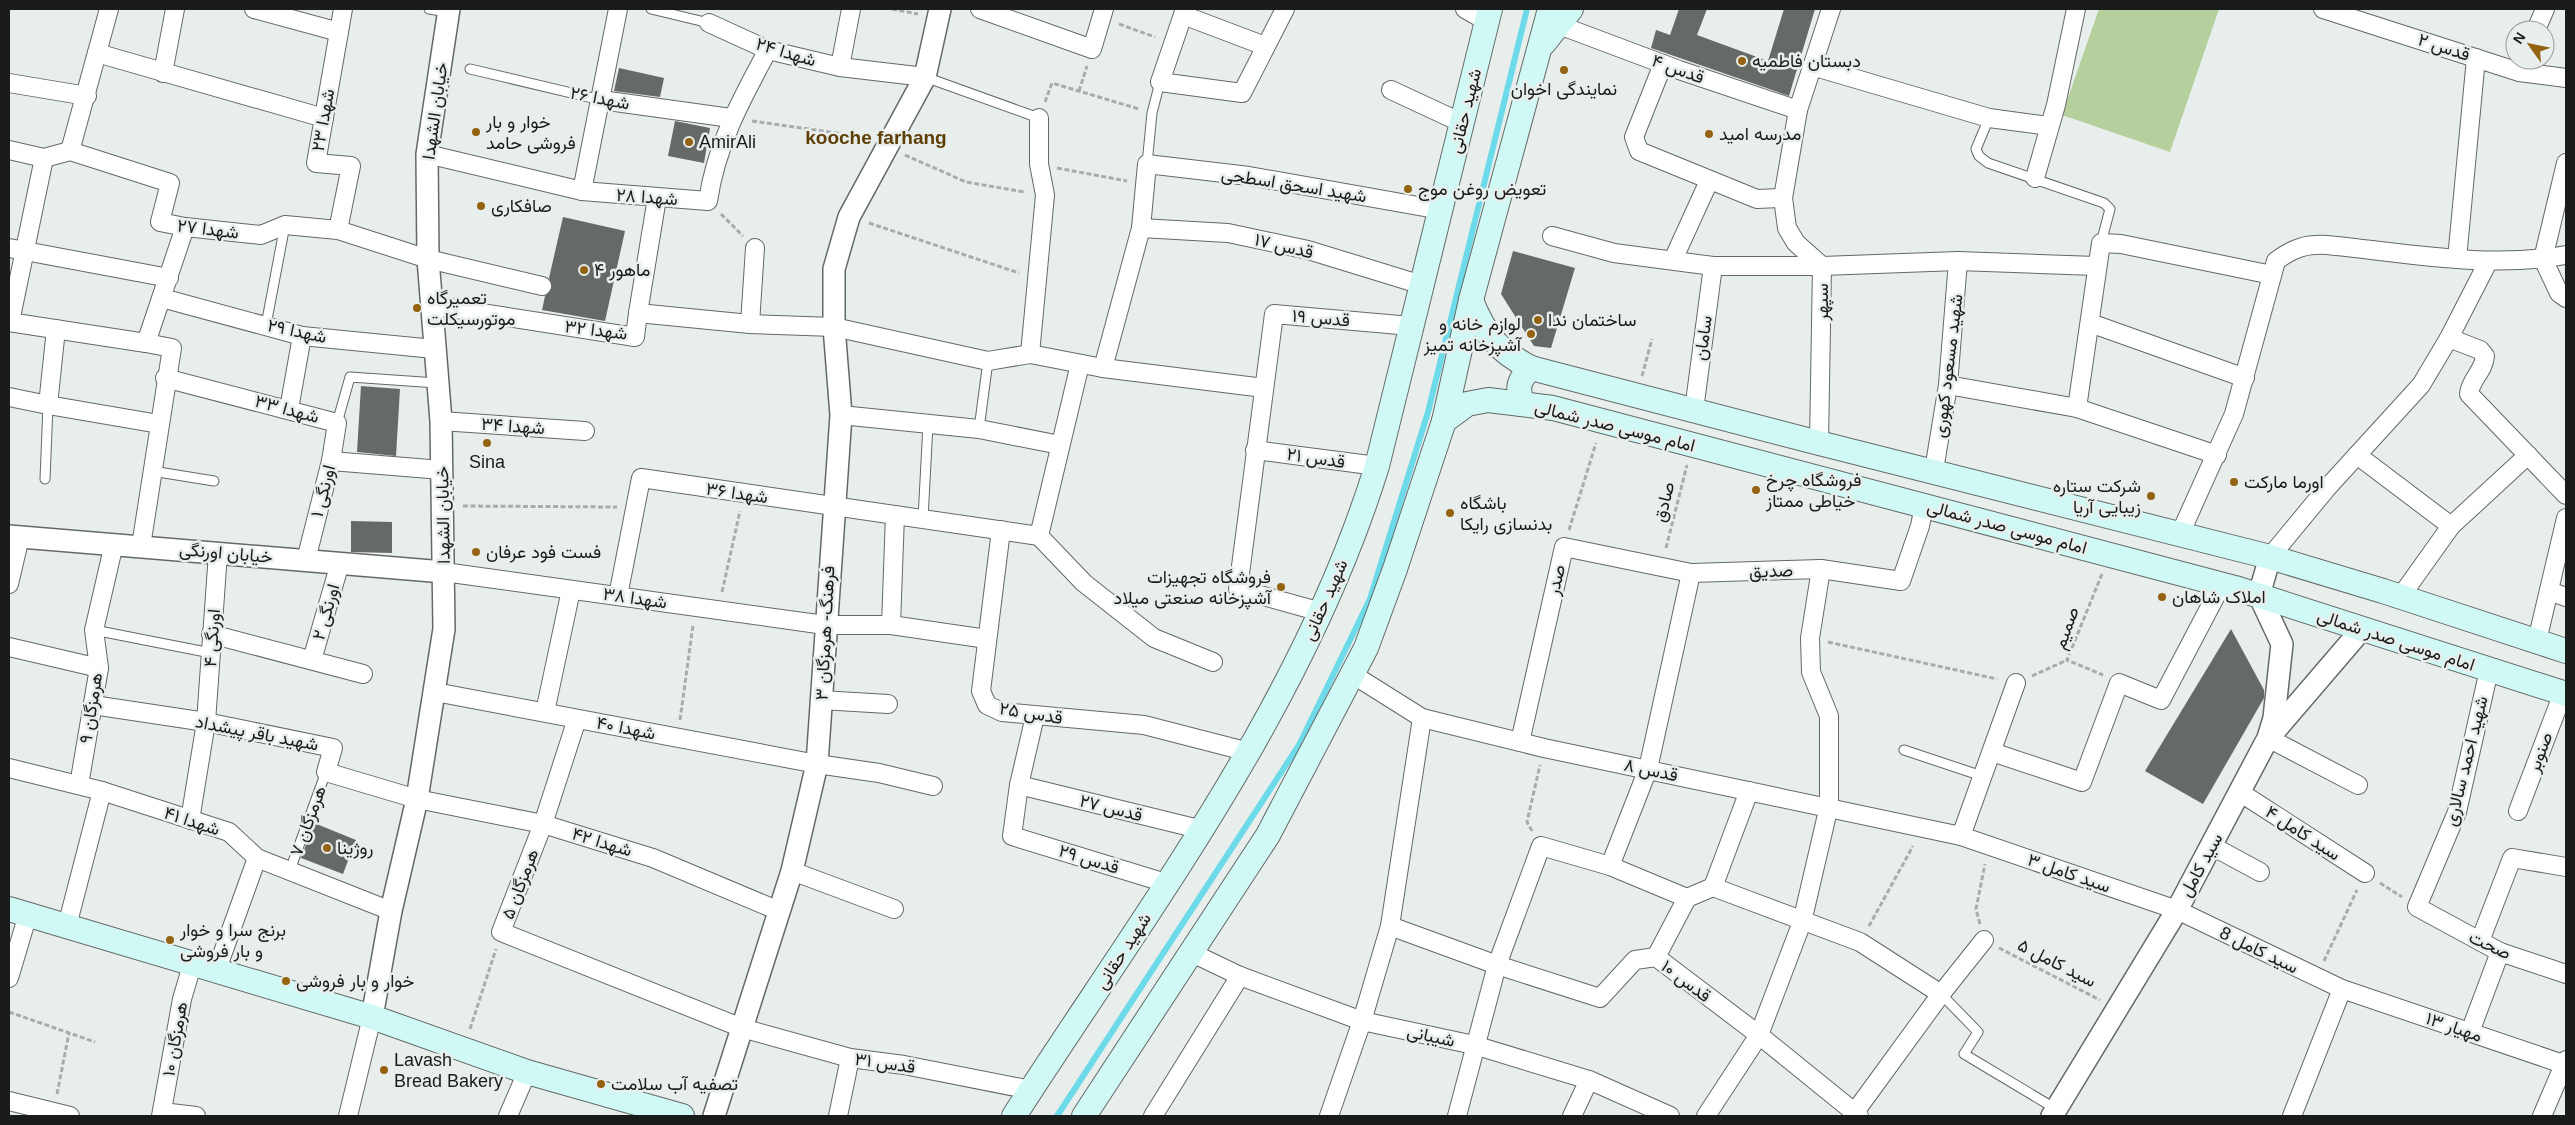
<svg xmlns="http://www.w3.org/2000/svg" width="2575" height="1125" font-family="Arial,Vazirmatn,sans-serif">
	<style>
		.green { fill: #b5cf9d }
		.lines { fill: none; stroke-linecap: round; stroke-linejoin: round }
		.stream { stroke: #6cdae8; stroke-width: 6 }
		.building { fill: #666a67 }
		.service-casing { stroke: #646967; stroke-width: 11 }
		.minor-casing { stroke: #646967; stroke-width: 20 }
		.tertiary-casing { stroke: #646967; stroke-width: 24 }
		.secondary-casing { stroke: #646967; stroke-width: 26 }
		.path { stroke: #a8adab; stroke-width: 3; stroke-dasharray: 5 2.5; stroke-linecap: butt }
		.service { stroke: #fff; stroke-width: 9 }
		.minor { stroke: #fff; stroke-width: 18 }
		.tertiary { stroke: #fff; stroke-width: 21 }
		.secondary { stroke: #d0f9f5; stroke-width: 24 }
		.poi-dot { fill: #936312; stroke: #e8eeec; stroke-width: 2 }
		.labels { text-anchor: middle; dominant-baseline: central; stroke-width: 5; stroke-linejoin: round; paint-order: stroke }
		.street-label { font-size: 18px; fill: #1a1c1b; stroke: #e8eeec }
		.poi-label { font-size: 18px; fill: #1a1c1b; stroke: #e8eeec; text-anchor: start }
		.neighbourhood-label { font-size: 19px; font-weight: bold; fill: #5f3e06; stroke: #e8eeec }
	</style>
	<rect width="100%" height="100%" fill="#e8eeec"/>
	<path class="green" d="M2099 9H2219L2170 152 2062 115Z"/>
	<g class="lines">
		<path class="stream" d="M1057 1116 1299 745 1370 599 1428 412 1527 9"/>
	</g>
	<g class="building">
		<path d="M1679 9H1707L1697 35 1768 61 1784 9H1815L1789 96 1651 48 1656 30 1670 35Z"/>
		<path d="M619 68 664 78 660 97 614 91Z"/>
		<path d="M675 121 710 128 704 163 668 156Z"/>
		<path d="M563 217 625 231 605 321 542 310 545 296 552 288 549 278Z"/>
		<path d="M1513 251 1575 268 1551 348 1534 346 1501 294Z"/>
		<path d="M361 386 400 389 396 456 357 452Z"/>
		<path d="M351 521 392 522V553L351 552Z"/>
		<path d="M2231 629 2264 690V698L2203 804 2145 771Z"/>
		<path d="M314 823 356 840 343 874 301 858Z"/>
	</g>
	<g class="lines">
		<defs>
			<g id="service">
				<path d="M429 9 448 12"/>
				<path d="M651 9 709 23"/>
				<path d="M470 69 601 100"/>
				<path d="M925 77 1039 118"/>
				<path d="M1989 118 1976 149 1979 156 1988 163 2104 203 2110 209 2101 243"/>
				<path d="M1147 164 1152 113 1160 82"/>
				<path d="M266 325 285 225"/>
				<path d="M337 423 350 377 437 383"/>
				<path d="M979 429 988 361"/>
				<path d="M152 471 214 481"/>
				<path d="M45 479 48 405"/>
				<path d="M923 519 928 424"/>
				<path d="M94 630 211 653"/>
				<path d="M1904 750 1982 776"/>
				<path d="M290 870 326 772"/>
				<path d="M1941 994 1978 1032 1964 1054 2056 1109"/>
			</g>
			<g id="minor">
				<path d="M254 9 339 32"/>
				<path d="M980 9 1092 49 1104 9"/>
				<path d="M1185 9 1160 82 1242 93 1285 9"/>
				<path d="M1465 9 1486 21"/>
				<path d="M2323 9 2519 72 2566 78"/>
				<path d="M1183 15 1265 46"/>
				<path d="M709 23 768 50 840 67 925 77"/>
				<path d="M1559 25 1679 70 1798 110"/>
				<path d="M2536 30 2545 9"/>
				<path d="M97 53 324 118"/>
				<path d="M1663 64 1634 137 1639 151 1757 199 1783 198"/>
				<path d="M1812 66 1989 118 2049 126"/>
				<path d="M840 67 851 9"/>
				<path d="M163 73 175 9"/>
				<path d="M9 83 87 96"/>
				<path d="M1391 90 1462 123"/>
				<path d="M601 100 731 118"/>
				<path d="M9 150 44 158 70 151 170 183 160 222 185 227 261 235 285 225 338 230 428 259 542 286"/>
				<path d="M70 151 109 9"/>
				<path d="M427 154 582 191 708 201C716 145 742 98 768 50"/>
				<path d="M2566 163 2543 259 2559 293 2566 298"/>
				<path d="M2035 178 2056 105 2076 9"/>
				<path d="M582 191 618 9"/>
				<path d="M1141 228 1228 233 1308 250 1422 285"/>
				<path d="M338 230 351 166 316 163 343 9"/>
				<path d="M1552 236 1614 253 1713 266H1822"/>
				<path d="M9 248 169 278"/>
				<path d="M2457 259 2476 58"/>
				<path d="M1673 260 1709 181"/>
				<path d="M1822 266 1796 243 1787 228 1783 198 1798 110 1831 9"/>
				<path d="M162 298 302 336 434 349"/>
				<path d="M431 305 635 337 638 313 750 324 834 327 988 361 1030 354 1103 368 1264 388"/>
				<path d="M638 313 657 198"/>
				<path d="M9 322 146 343"/>
				<path d="M10 322 44 158"/>
				<path d="M2090 323 2245 378"/>
				<path d="M750 324 755 248"/>
				<path d="M56 329 48 405 159 424"/>
				<path d="M2449 338 2480 350 2485 356C2484 371 2470 380 2469 394L2566 495"/>
				<path d="M1030 354 1045 195 1039 164V118"/>
				<path d="M1103 368 1141 228 1147 164 1249 176 1441 210"/>
				<path d="M165 378 337 423 331 461 306 560"/>
				<path d="M1948 385 2077 408 2217 455"/>
				<path d="M9 397 48 405"/>
				<path d="M2077 408 2101 243 2121 244 2272 275"/>
				<path d="M289 409 302 336"/>
				<path d="M1694 410 1713 266"/>
				<path d="M841 415 979 429 1060 445"/>
				<path d="M441 421 585 431"/>
				<path d="M1819 443 1822 266 1958 261 2096 266"/>
				<path d="M1255 450 1377 466"/>
				<path d="M2357 455 2451 526"/>
				<path d="M331 461 442 470"/>
				<path d="M1934 470 1948 385 1958 261"/>
				<path d="M1001 530 981 691 987 705 1002 712 1144 725 1249 752"/>
				<path d="M2180 534 2234 414 2276 261C2293 248 2306 244 2327 245 2407 253 2487 269 2566 255"/>
				<path d="M1039 536 1080 364"/>
				<path d="M141 546 172 348 146 343 185 227"/>
				<path d="M2270 557 2327 488 2421 385 2449 338 2488 262"/>
				<path d="M444 572 825 625H891L987 639"/>
				<path d="M9 584 20 537"/>
				<path d="M2549 591 2566 597"/>
				<path d="M618 596 641 478 1039 536 1084 583 1154 638 1213 662"/>
				<path d="M2401 596 2451 526 2528 455"/>
				<path d="M1321 612 1238 589 1274 314 1411 326"/>
				<path d="M891 625 895 515"/>
				<path d="M211 634 363 674"/>
				<path d="M2537 641 2566 518"/>
				<path d="M9 647 99 668"/>
				<path d="M312 660 340 563"/>
				<path d="M2489 670 2457 812 2417 907 2500 952 2566 974"/>
				<path d="M1352 674 1422 718 1544 748 1961 836 2177 910 2342 989 2566 1065"/>
				<path d="M435 692 817 764 879 773 933 786"/>
				<path d="M821 700 888 704"/>
				<path d="M93 705 206 722 333 748 326 772 417 799 543 824 653 858 779 911"/>
				<path d="M545 712 571 590"/>
				<path d="M1035 716 1019 785 1012 836 1166 883"/>
				<path d="M577 719 543 824 501 932 742 1028 850 1058 904 1065 1031 1090"/>
				<path d="M2268 738 2358 785"/>
				<path d="M1520 742 1564 547 1691 573 1821 569 1901 581 1920 526 1924 506"/>
				<path d="M1992 752 2082 782 2119 683 2161 700 2222 584"/>
				<path d="M9 768 102 791 229 832 257 858 391 911"/>
				<path d="M79 785 99 668 94 630 114 544"/>
				<path d="M1019 785 1203 830"/>
				<path d="M2241 793 2365 873"/>
				<path d="M2518 811 2563 693"/>
				<path d="M190 820 206 722 218 553"/>
				<path d="M1961 836 2016 683"/>
				<path d="M2212 846 2260 872"/>
				<path d="M1610 866 1648 769 1691 573"/>
				<path d="M792 871 894 909"/>
				<path d="M1713 887 1749 791"/>
				<path d="M67 926 102 791"/>
				<path d="M1390 926 1497 965 1600 998 1635 960 1656 957 1759 1035 1859 1116"/>
				<path d="M2480 941 2512 858 2566 867"/>
				<path d="M1192 953 1240 976 1362 1021 1474 1045 1589 1080 1670 1116"/>
				<path d="M1656 957 1687 898 1713 887 1860 942 1941 994"/>
				<path d="M217 969 257 858"/>
				<path d="M9 978 28 914"/>
				<path d="M2470 1032 2500 952"/>
				<path d="M9 1101 70 1116"/>
				<path d="M162 1112 196 1116"/>
				<path d="M161 1116 182 999 193 962"/>
				<path d="M348 1116 372 1017"/>
				<path d="M508 1116 527 1072"/>
				<path d="M838 1116 850 1058"/>
				<path d="M1153 1116 1240 976"/>
				<path d="M1329 1116 1362 1021 1390 926 1422 718"/>
				<path d="M1457 1116 1497 965 1541 846 1610 866 1687 898"/>
				<path d="M1572 1116 1589 1080"/>
				<path d="M1706 1116 1759 1035 1802 922 1829 806V716L1811 672 1810 638 1821 569"/>
				<path d="M1852 1116 1941 994 1984 940"/>
				<path d="M2292 1116 2342 989"/>
				<path d="M2542 1116 2566 1060"/>
			</g>
			<g id="tertiary">
				<path d="M9 536 444 572"/>
				<path d="M2272 734 2362 629"/>
				<path d="M372 1017 391 911 417 799 444 629 441 421 428 259 427 154 449 9"/>
				<path d="M714 1116 792 871 817 764 841 415 834 327V269L849 217 925 77 940 9"/>
				<path d="M2052 1116 2177 910 2268 738 2274 718 2282 644 2259 595 2270 557"/>
			</g>
			<g id="secondary">
				<path d="M1544 43 1571 9"/>
				<path d="M1471 300C1484 334 1498 351 1531 368L1819 443 2270 557 2383 591 2566 651"/>
				<path d="M1522 404C1517 388 1518 380 1531 368"/>
				<path d="M1444 421 1467 404 1488 400 1553 408 2235 588 2566 694"/>
				<path d="M9 909 372 1017 527 1072 682 1116"/>
				<path d="M1014 1116C1148 908 1303 706 1377 466L1490 9"/>
				<path d="M1084 1116 1268 835 1366 648 1395 569 1444 421 1471 300 1550 9"/>
			</g>
		</defs>
		<use href="#service" class="service-casing"/>
		<use href="#minor" class="minor-casing"/>
		<use href="#tertiary" class="tertiary-casing"/>
		<use href="#secondary" class="secondary-casing"/>
		<g class="path">
			<path d="M892 9 918 14"/>
			<path d="M1119 24 1155 37"/>
			<path d="M1079 91 1087 66"/>
			<path d="M1045 102 1052 83 1139 109"/>
			<path d="M752 121 851 135 867 140"/>
			<path d="M905 155 966 182 1025 192"/>
			<path d="M1057 168 1127 181"/>
			<path d="M721 214 743 236"/>
			<path d="M869 223 1019 273"/>
			<path d="M1642 376 1652 339"/>
			<path d="M463 506 617 507"/>
			<path d="M1569 530 1596 443"/>
			<path d="M1666 548 1687 465"/>
			<path d="M2102 574 2067 660 2103 675"/>
			<path d="M722 592 740 511"/>
			<path d="M1828 642 1997 679"/>
			<path d="M2032 676 2067 660"/>
			<path d="M680 720 693 625"/>
			<path d="M1532 831 1527 822 1540 765"/>
			<path d="M2380 883 2402 897"/>
			<path d="M1980 924 1976 909 1985 864"/>
			<path d="M1869 926 1913 846"/>
			<path d="M1999 948 2100 1000"/>
			<path d="M2324 961 2357 890"/>
			<path d="M9 1012 95 1042"/>
			<path d="M470 1029 496 949"/>
			<path d="M57 1094 69 1033"/>
		</g>
		<use href="#service" class="service"/>
		<use href="#minor" class="minor"/>
		<use href="#tertiary" class="tertiary"/>
		<use href="#secondary" class="secondary"/>
	</g>
	<g class="poi-dot">
		<circle cx="1742" cy="61" r="5"/>
		<circle cx="1564" cy="70" r="5"/>
		<circle cx="476" cy="132" r="5"/>
		<circle cx="1709" cy="134" r="5"/>
		<circle cx="689" cy="142" r="5"/>
		<circle cx="1408" cy="189" r="5"/>
		<circle cx="481" cy="206" r="5"/>
		<circle cx="584" cy="270" r="5"/>
		<circle cx="417" cy="308" r="5"/>
		<circle cx="1538" cy="320" r="5"/>
		<circle cx="1531" cy="334" r="5"/>
		<circle cx="487" cy="443" r="5"/>
		<circle cx="2234" cy="482" r="5"/>
		<circle cx="1756" cy="490" r="5"/>
		<circle cx="2151" cy="496" r="5"/>
		<circle cx="1450" cy="513" r="5"/>
		<circle cx="476" cy="552" r="5"/>
		<circle cx="1281" cy="587" r="5"/>
		<circle cx="2162" cy="597" r="5"/>
		<circle cx="327" cy="848" r="5"/>
		<circle cx="170" cy="940" r="5"/>
		<circle cx="286" cy="981" r="5"/>
		<circle cx="384" cy="1070" r="5"/>
		<circle cx="601" cy="1084" r="5"/>
	</g>
	<g class="labels">
		<g class="street-label">
			<text transform="translate(2444 47) rotate(18)">قدس ۲</text>
			<text transform="translate(786 52) rotate(17)">شهدا ۲۴</text>
			<text transform="translate(1678 69) rotate(20)">قدس ۴</text>
			<text transform="translate(600 98) rotate(11)">شهدا ۲۶</text>
			<text transform="translate(435 111) rotate(-82)">خیابان الشهدا</text>
			<text transform="translate(1465 111) rotate(-76)">شهید حقانی</text>
			<text transform="translate(323 120) rotate(-80)">شهدا ۲۳</text>
			<text transform="translate(1294 185) rotate(9)">شهید اسحق اسطحی</text>
			<text transform="translate(647 197) rotate(4)">شهدا ۲۸</text>
			<text transform="translate(208 229) rotate(7)">شهدا ۲۷</text>
			<text transform="translate(1284 246) rotate(13)">قدس ۱۷</text>
			<text transform="translate(1822 302) rotate(-90)">سپهر</text>
			<text transform="translate(1321 318) rotate(5)">قدس ۱۹</text>
			<text transform="translate(596 330) rotate(7)">شهدا ۳۲</text>
			<text transform="translate(297 331) rotate(12)">شهدا ۲۹</text>
			<text transform="translate(1703 338) rotate(-82)">سامان</text>
			<text transform="translate(1948 366) rotate(-83)">شهید مسعود کهوری</text>
			<text transform="translate(287 409) rotate(15)">شهدا ۳۳</text>
			<text transform="translate(513 426) rotate(4)">شهدا ۳۴</text>
			<text transform="translate(1615 426) rotate(14)">امام موسی صدر شمالی</text>
			<text transform="translate(1316 458) rotate(8)">قدس ۲۱</text>
			<text transform="translate(323 491) rotate(-76)">اورنگی ۱</text>
			<text transform="translate(737 493) rotate(8)">شهدا ۳۶</text>
			<text transform="translate(1664 502) rotate(-76)">صادق</text>
			<text transform="translate(443 515) rotate(-91)">خیابان الشهدا</text>
			<text transform="translate(2007 527) rotate(15)">امام موسی صدر شمالی</text>
			<text transform="translate(226 553) rotate(5)">خیابان اورنگی</text>
			<text transform="translate(1771 571) rotate(-2)">صدیق</text>
			<text transform="translate(1556 580) rotate(-77)">صدر</text>
			<text transform="translate(635 598) rotate(8)">شهدا ۳۸</text>
			<text transform="translate(1325 600) rotate(-66)">شهید حقانی</text>
			<text transform="translate(326 612) rotate(-74)">اورنگی ۲</text>
			<text transform="translate(2066 628) rotate(-70)">صمیم</text>
			<text transform="translate(825 633) rotate(-87)">فرهنگ- هرمزگان ۳</text>
			<text transform="translate(212 638) rotate(-86)">اورنگی ۴</text>
			<text transform="translate(2396 640) rotate(18)">امام موسی صدر شمالی</text>
			<text transform="translate(91 708) rotate(-81)">هرمزگان ۹</text>
			<text transform="translate(1031 713) rotate(9)">قدس ۲۵</text>
			<text transform="translate(626 728) rotate(11)">شهدا ۴۰</text>
			<text transform="translate(257 733) rotate(11)">شهید باقر پیشداد</text>
			<text transform="translate(2540 752) rotate(-69)">صنوبر</text>
			<text transform="translate(2466 761) rotate(-76)">شهید احمد سالاری</text>
			<text transform="translate(1651 770) rotate(12)">قدس ۸</text>
			<text transform="translate(1111 808) rotate(14)">قدس ۲۷</text>
			<text transform="translate(192 821) rotate(18)">شهدا ۴۱</text>
			<text transform="translate(308 821) rotate(-70)">هرمزگان ۷</text>
			<text transform="translate(2303 833) rotate(33)">سید کامل ۴</text>
			<text transform="translate(602 842) rotate(17)">شهدا ۴۲</text>
			<text transform="translate(1089 859) rotate(17)">قدس ۲۹</text>
			<text transform="translate(2201 865) rotate(-61)">سید کامل</text>
			<text transform="translate(2069 873) rotate(19)">سید کامل ۳</text>
			<text transform="translate(520 884) rotate(-69)">هرمزگان ۵</text>
			<text transform="translate(2490 945) rotate(25)">صحت</text>
			<text transform="translate(2259 950) rotate(26)">سید کامل 8</text>
			<text transform="translate(1123 951) rotate(-57)">شهید حقانی</text>
			<text transform="translate(2057 963) rotate(27)">سید کامل ۵</text>
			<text transform="translate(1686 981) rotate(37)">قدس ۱۰</text>
			<text transform="translate(2454 1027) rotate(19)">مهیار ۱۳</text>
			<text transform="translate(1431 1036) rotate(12)">شیبانی</text>
			<text transform="translate(175 1039) rotate(-80)">هرمزگان ۱۰</text>
			<text transform="translate(885 1063) rotate(8)">قدس ۳۱</text>
		</g>
		<g class="poi-label">
			<text x="1752" y="61">دبستان فاطمیه</text>
			<text x="1564" y="89" text-anchor="middle">نمایندگی اخوان</text>
			<text x="486" y="122">خوار و بار<tspan x="486" dy="21">فروشی حامد</tspan></text>
			<text x="1719" y="134">مدرسه امید</text>
			<text x="699" y="142">AmirAli</text>
			<text x="1418" y="189">تعویض روغن موج</text>
			<text x="491" y="206">صافکاری</text>
			<text x="594" y="270">ماهور ۴</text>
			<text x="427" y="298">تعمیرگاه<tspan x="427" dy="21">موتورسیکلت</tspan></text>
			<text x="1548" y="320">ساختمان ندا</text>
			<text x="1521" y="324" text-anchor="end">لوازم خانه و<tspan x="1521" dy="21">آشپزخانه تمیز</tspan></text>
			<text x="487" y="462" text-anchor="middle">Sina</text>
			<text x="1766" y="480">فروشگاه چرخ<tspan x="1766" dy="21">خیاطی ممتاز</tspan></text>
			<text x="2244" y="482">اورما مارکت</text>
			<text x="2141" y="486" text-anchor="end">شرکت ستاره<tspan x="2141" dy="21">زیبایی آریا</tspan></text>
			<text x="1460" y="503">باشگاه<tspan x="1460" dy="21">بدنسازی رایکا</tspan></text>
			<text x="486" y="552">فست فود عرفان</text>
			<text x="1271" y="577" text-anchor="end">فروشگاه تجهیزات<tspan x="1271" dy="21">آشپزخانه صنعتی میلاد</tspan></text>
			<text x="2172" y="597">املاک شاهان</text>
			<text x="337" y="848">روژینا</text>
			<text x="180" y="930">برنج سرا و خوار<tspan x="180" dy="21">و بار فروشی</tspan></text>
			<text x="296" y="981">خوار و بار فروشی</text>
			<text x="394" y="1060">Lavash<tspan x="394" dy="21">Bread Bakery</tspan></text>
			<text x="611" y="1084">تصفیه آب سلامت</text>
		</g>
		<g class="neighbourhood-label">
			<text x="876" y="137">kooche farhang</text>
		</g>
	</g>
	<rect width="2575" height="1125" fill="none" stroke="#1a1c1b" stroke-width="20"/>
	<g transform="translate(2530 45) rotate(303)"><circle r="24" fill="#e8eeec" stroke="#969a98"/>
	<path d="M0-4L9 19L0 12L-9 19Z" fill="#936312"/>
	<text y="-8" font-size="14" font-weight="bold" text-anchor="middle" fill="#1a1c1b">N</text>
	</g>
</svg>
